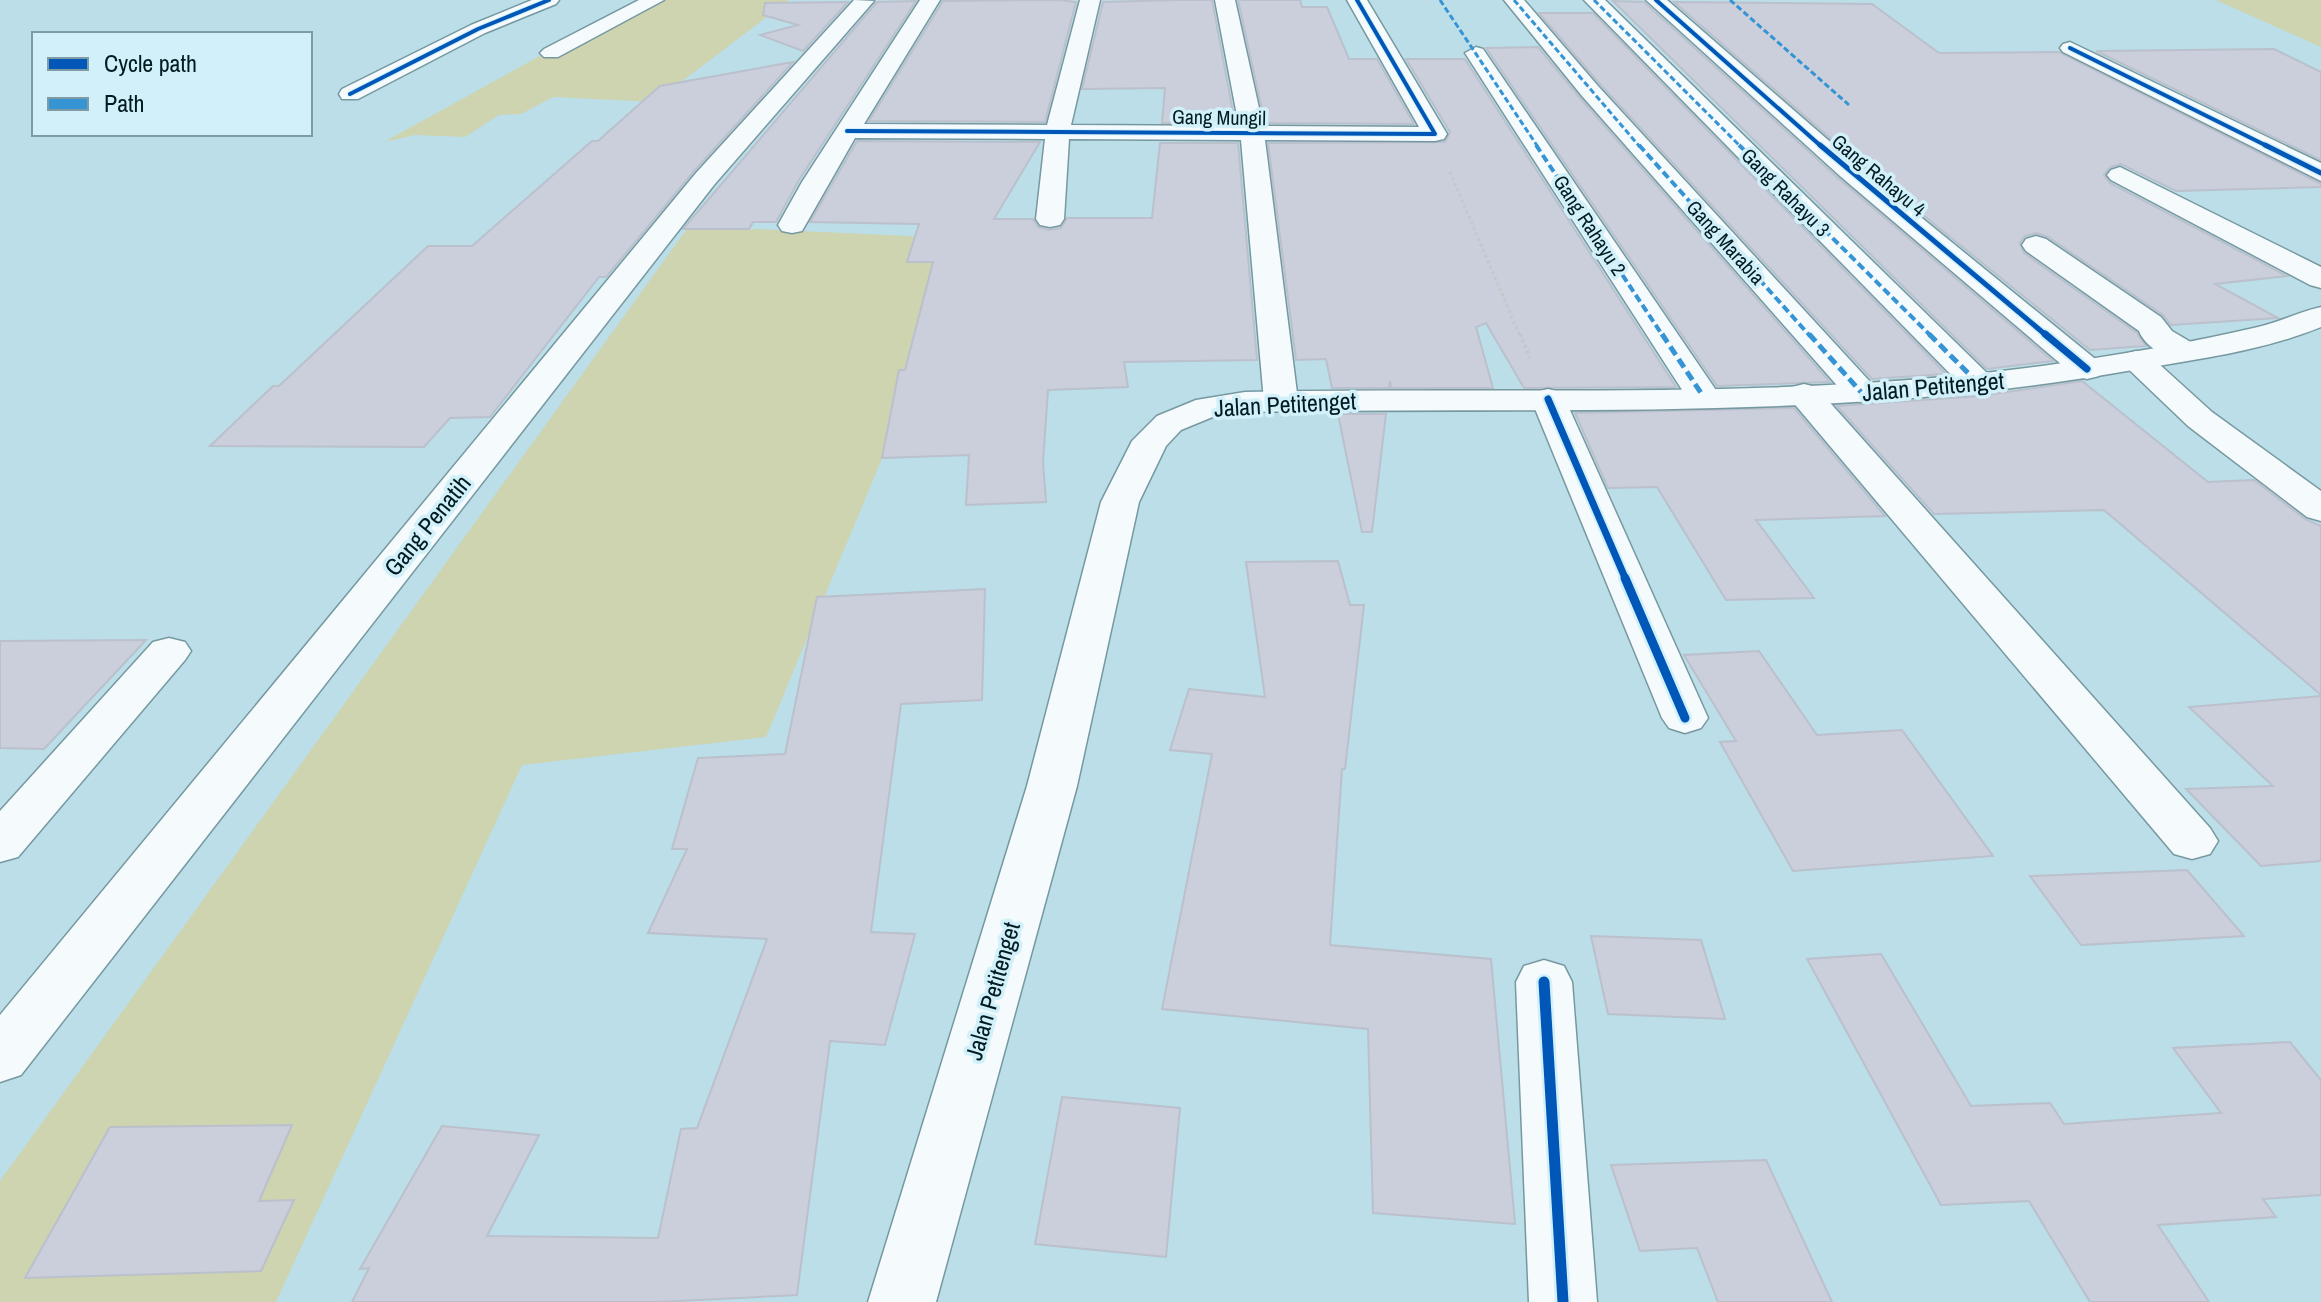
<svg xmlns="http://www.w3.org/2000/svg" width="2321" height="1302" font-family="'Archivo Narrow',sans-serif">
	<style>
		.green { fill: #cdd4af }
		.building { fill: #cacfdb; stroke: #bac0cc; stroke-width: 2 }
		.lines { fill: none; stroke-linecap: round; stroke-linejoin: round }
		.minor-casing { stroke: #7698a0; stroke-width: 3 }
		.major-casing { stroke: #7698a0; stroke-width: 3 }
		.path-far1 { stroke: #bfcacd; stroke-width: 3; stroke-dasharray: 3 3; stroke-linecap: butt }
		.path { stroke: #bfcacd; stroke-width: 4; stroke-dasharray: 3 3; stroke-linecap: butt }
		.minor { fill: #f5fafc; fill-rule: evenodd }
		.major { fill: #f5fafc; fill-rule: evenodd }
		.quiet-far2 { stroke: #3694d5; stroke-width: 3; stroke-dasharray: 6 3; stroke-linecap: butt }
		.quiet-far1 { stroke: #3694d5; stroke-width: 4; stroke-dasharray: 8 4; stroke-linecap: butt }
		.quiet { stroke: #3694d5; stroke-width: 5; stroke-dasharray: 10 5; stroke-linecap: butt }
		.cycleway-far4-casing { stroke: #d1f0f9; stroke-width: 6 }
		.cycleway-far3-casing { stroke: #d1f0f9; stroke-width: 8 }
		.cycleway-far2-casing { stroke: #d1f0f9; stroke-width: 11 }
		.cycleway-far1-casing { stroke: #d1f0f9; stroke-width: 14 }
		.cycleway-casing { stroke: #d1f0f9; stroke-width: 16 }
		.cycleway-far4 { stroke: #0057b8; stroke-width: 4 }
		.cycleway-far3 { stroke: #0057b8; stroke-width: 5 }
		.cycleway-far2 { stroke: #0057b8; stroke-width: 7 }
		.cycleway-far1 { stroke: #0057b8; stroke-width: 9 }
		.cycleway { stroke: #0057b8; stroke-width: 11 }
		.labels { text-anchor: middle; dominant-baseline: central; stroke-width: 7; stroke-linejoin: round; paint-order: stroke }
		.far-street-label { font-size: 20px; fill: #021b22; stroke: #d1f0f9 }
		.street-label { font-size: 24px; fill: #021b22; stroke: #d1f0f9 }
	</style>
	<rect width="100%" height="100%" fill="#bbdee8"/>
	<g class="green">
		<path d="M641 0H789L655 102 553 97 521 114 499 115 465 137 415 135 384 142Z"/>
		<path d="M2216 0H2321V47Z"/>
		<path d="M689 226 1087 244 941 317 766 737 522 765 276 1302H0V1181Z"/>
	</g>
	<g class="building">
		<path d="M1059 0 1076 2 1045 122 869 121 943 1Z"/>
		<path d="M1176 0H1212L1235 123H1162L1165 88 1082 89 1103 2Z"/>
		<path d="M1238 0H1300L1302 7H1327L1349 59H1377L1414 124 1265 123Z"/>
		<path d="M916 1 799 180 776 222H753L749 229H683L877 2Z"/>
		<path d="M1613 1 1644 2 1838 178 2053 361 1987 369Z"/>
		<path d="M848 2 803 51 760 35 798 25 763 15 765 3Z"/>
		<path d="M1674 2 1872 4 1939 53 2059 52 2321 184V187L2176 191 2121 164 2110 167 2104 175 2110 183 2287 276 2215 284 2278 318 2171 325 2163 315 2048 237 2037 233 2025 236 2020 243 2024 253 2137 333 2146 346 2090 350 1860 164Z"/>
		<path d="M1539 13H1593L1946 374 1872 379 1600 84Z"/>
		<path d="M1538 47 1580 98 1830 382 1717 386 1486 48Z"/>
		<path d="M2274 49 2321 72V160L2096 51Z"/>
		<path d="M1406 59H1465L1676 387 1524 388 1486 323 1476 327 1493 388H1391L1390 381 1389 388H1332L1326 359 1296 360 1268 143 1445 142 1450 132Z"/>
		<path d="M793 62 694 171 606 277H599L490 417 450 418 424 447 210 446 273 386H279L428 246H472L592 141H598L660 86Z"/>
		<path d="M857 141 1040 142 994 219H1033L1038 227 1049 230 1061 228 1067 218H1152L1160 143H1238L1257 360 1124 362 1128 387 1048 390 1043 462 1046 502 966 505 969 455 882 458 899 370H905L933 262H907L919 224 810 222Z"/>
		<path d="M2082 381 2208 482 2254 480 2305 519 2321 526V695L2104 510 1934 514 1837 406 1979 396Z"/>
		<path d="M1794 408 1885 516 1756 520 1814 598 1726 600 1657 487 1608 488 1575 413Z"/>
		<path d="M1338 414H1386L1372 532H1362Z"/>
		<path d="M1338 561 1350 605H1364L1345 769H1342L1330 945 1491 959 1515 1224 1373 1213 1368 1029 1162 1009 1212 754 1170 750 1189 689 1265 697 1246 562Z"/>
		<path d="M985 589 982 700 901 704 871 932 915 934 885 1045 830 1041 797 1295 658 1302H352L369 1268 360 1269 442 1126 539 1135 487 1236 658 1238 681 1129 697 1128 767 939 648 933 687 849H672L698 758 785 754 817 597Z"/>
		<path d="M146 640 44 749 0 748V641Z"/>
		<path d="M1759 651 1817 735 1902 730 1993 856 1793 871 1720 742 1736 741 1684 655Z"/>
		<path d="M2321 696V861L2261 866 2186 789 2273 786 2189 707Z"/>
		<path d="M2187 870 2244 936 2081 945 2030 876Z"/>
		<path d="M1591 936 1701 940 1725 1019 1608 1014Z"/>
		<path d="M1881 954 1971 1106 2050 1103 2064 1124 2221 1113 2173 1048 2290 1042 2321 1080V1195L2263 1199 2276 1217 2158 1225 2209 1302H2090L2029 1201 1941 1205 1807 959Z"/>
		<path d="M1062 1097 1180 1108 1166 1257 1035 1244Z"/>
		<path d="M292 1125 259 1201 294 1200 261 1271 25 1278 110 1127Z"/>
		<path d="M1766 1160 1832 1302H1718L1697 1248 1640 1251 1611 1165Z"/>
	</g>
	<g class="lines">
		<defs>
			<g id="minor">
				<path d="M532 0H559L556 4 485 33 358 99H342L339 94 342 89 471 25Z"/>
				<path d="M639 0H664L558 57H544L540 53 544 49Z"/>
				<path d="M854 0 874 1 714 185 21 1075 0 1082V1015L696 173Z"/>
				<path d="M920 0H940L864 124 1047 125 1080 0H1100L1071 125 1239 126 1215 0H1235L1263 126 1419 127 1347 0H1367L1447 134 1444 139 1435 141 1265 140 1298 401 1293 408 1281 411 1269 408 1264 401 1241 140 1069 139 1064 219 1060 225 1050 227 1040 225 1036 219 1045 139 855 138 802 231 792 233 782 231 778 225 802 182Z"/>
				<path d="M1504 0H1524L1598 86 1873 385 1878 392 1873 399 1861 402 1849 399 1582 96Z"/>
				<path d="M1584 0H1605L1990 376 1995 383 1990 390 1978 393 1966 390Z"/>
				<path d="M1646 0H1667L1858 166 2099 362 2104 369 2099 376 2087 379 2075 376 1840 176Z"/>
				<path d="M2070 42 2321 163V181L2063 52 2060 48 2063 44Z"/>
				<path d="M1476 47 1483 49 1720 396 1715 403 1703 406 1691 403 1686 396 1465 53Z"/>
				<path d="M2120 167 2321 267V288L2310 285 2111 180 2107 175 2111 170Z"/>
				<path d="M2036 236 2046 239 2161 317 2172 331 2194 344 2199 351 2194 358C2175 363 2146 350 2139 331L2026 251 2022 245 2026 239Z"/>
				<path d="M2136 351 2148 354 2212 412 2321 491V521L2307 517 2188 426 2120 361 2124 354Z"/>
				<path d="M1804 384 1816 387 2210 828 2218 841 2210 854 2192 859 2174 854 1792 401 1787 394 1792 387Z"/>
				<path d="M1548 389 1560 392 1565 399 1708 718 1701 728 1685 733 1669 728 1662 718 1531 399 1536 392Z"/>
				<path d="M169 638 185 642 191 651 185 660 18 857 0 862V811L153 642Z"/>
				<path d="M1544 960 1564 966 1572 982 1597 1302H1529L1516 982 1524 966Z"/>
			</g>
			<path id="major" d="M2321 307V327C2260 352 2191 360 2127 371 1835 423 1539 406 1245 412L1215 416 1181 430 1166 446 1139 502 1077 786 936 1302H868L1027 786 1101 502 1132 441 1157 416 1196 400 1245 392C1512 386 1784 402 2049 365 2119 355 2190 343 2258 327 2279 322 2299 312 2321 307Z"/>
		</defs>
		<use href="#minor" class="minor-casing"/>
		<use href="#major" class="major-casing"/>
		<path class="path-far1" d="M1450 172 1520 336"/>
		<path class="path" d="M1520 334 1530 358"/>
		<use href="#minor" class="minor"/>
		<use href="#major" class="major"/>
		<g class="quiet-far2">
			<path d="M1440 0 1538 147"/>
			<path d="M1514 0 1640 147"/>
			<path d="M1594 0 1741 147"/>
			<path d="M1730 0 1849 105"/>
		</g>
		<g class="quiet-far1">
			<path d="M1536 145 1663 336"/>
			<path d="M1639 145 1810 336"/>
			<path d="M1739 145 1931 336"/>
		</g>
		<g class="quiet">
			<path d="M1662 334 1703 396"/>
			<path d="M1809 334 1861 392"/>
			<path d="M1929 334 1978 383"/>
		</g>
		<defs>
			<g id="cycleway-far4">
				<path d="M1656 0 1822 147"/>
				<path d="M2070 48 2269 147"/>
				<path d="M350 94 478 29 549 0"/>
				<path d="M847 131 1435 134 1357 0"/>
			</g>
			<g id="cycleway-far3">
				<path d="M1820 145 2047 336"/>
				<path d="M2265 145 2321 173"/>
			</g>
			<g id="cycleway-far2">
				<path d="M2045 334 2087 369"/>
				<path d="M1548 399 1626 580"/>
			</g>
			<path id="cycleway-far1" d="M1625 578 1685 718"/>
			<path id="cycleway" d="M1544 982 1563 1302"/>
		</defs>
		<use href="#cycleway-far4" class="cycleway-far4-casing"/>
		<use href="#cycleway-far3" class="cycleway-far3-casing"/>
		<use href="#cycleway-far2" class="cycleway-far2-casing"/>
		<use href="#cycleway-far1" class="cycleway-far1-casing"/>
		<use href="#cycleway" class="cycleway-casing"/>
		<use href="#cycleway-far4" class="cycleway-far4"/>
		<use href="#cycleway-far3" class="cycleway-far3"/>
		<use href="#cycleway-far2" class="cycleway-far2"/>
		<use href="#cycleway-far1" class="cycleway-far1"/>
		<use href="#cycleway" class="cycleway"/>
	</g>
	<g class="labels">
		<g class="far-street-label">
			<text transform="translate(1219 117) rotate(1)">Gang Mungil</text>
			<text transform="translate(1879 175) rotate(40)">Gang Rahayu 4</text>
			<text transform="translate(1786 192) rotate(45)">Gang Rahayu 3</text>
			<text transform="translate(1590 225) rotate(57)">Gang Rahayu 2</text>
			<text transform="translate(1726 242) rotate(48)">Gang Marabia</text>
		</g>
		<g class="street-label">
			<text transform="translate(1933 386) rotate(-5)">Jalan Petitenget</text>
			<text transform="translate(1285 404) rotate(-3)">Jalan Petitenget</text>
			<text transform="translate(427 525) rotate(-51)">Gang Penatih</text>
			<text transform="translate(992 991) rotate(-74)">Jalan Petitenget</text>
		</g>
	</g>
	<rect x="32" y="32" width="280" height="104" fill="#d1f0f9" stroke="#7e9ba3" stroke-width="2"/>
	<rect x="48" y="58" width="40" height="12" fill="#0057b8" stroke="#7e9ba3" stroke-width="2"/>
	<text x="104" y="72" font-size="24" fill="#021b22">Cycle path</text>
	<rect x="48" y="98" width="40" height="12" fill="#3694d5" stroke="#7e9ba3" stroke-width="2"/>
	<text x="104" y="112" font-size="24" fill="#021b22">Path</text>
</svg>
